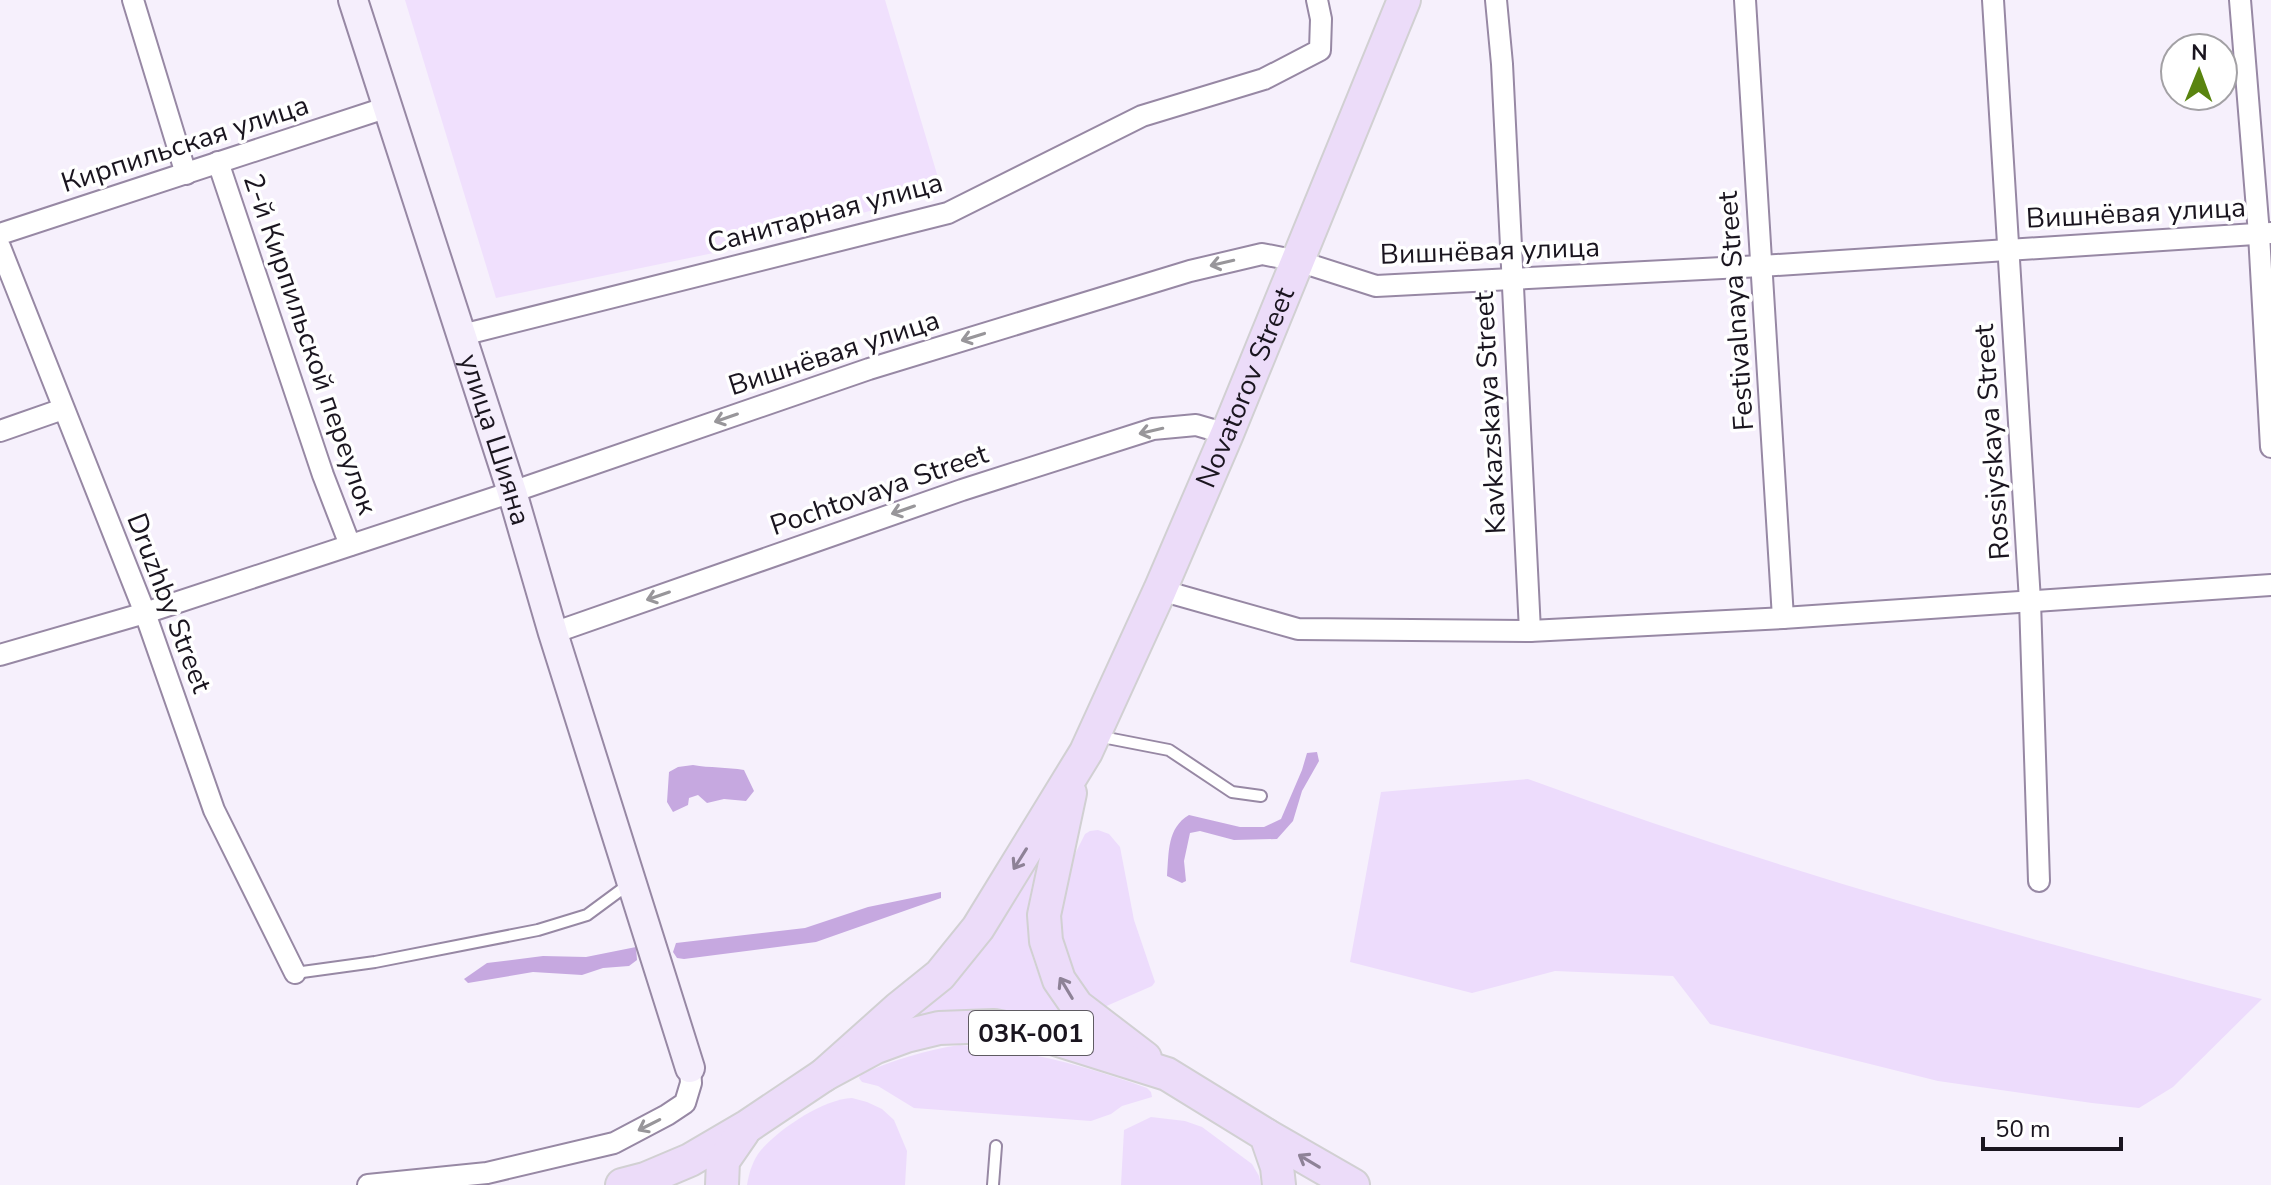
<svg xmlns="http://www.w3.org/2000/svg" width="2271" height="1185" font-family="'Nunito Sans',sans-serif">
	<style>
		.built { fill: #f0e0fd }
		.green { fill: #eddcfc }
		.water { fill: #c6a8e0 }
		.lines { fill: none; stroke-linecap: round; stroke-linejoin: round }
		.lane-casing { stroke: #9788a4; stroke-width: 14 }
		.street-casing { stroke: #9788a4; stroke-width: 24 }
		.secondary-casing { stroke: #9788a4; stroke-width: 32 }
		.primary-casing { stroke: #d1d0d2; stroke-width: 36 }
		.lane { stroke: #fff; stroke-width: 10 }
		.street { stroke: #fff; stroke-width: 20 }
		.secondary { stroke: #f5eefc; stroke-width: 28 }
		.primary { stroke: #ecdcf9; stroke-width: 32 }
		.oneway { stroke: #98969a }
		.oneway2 { stroke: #8e8297 }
		.labels { text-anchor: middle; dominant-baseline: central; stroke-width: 7; stroke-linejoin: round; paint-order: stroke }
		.shield { fill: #fff; stroke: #5f5b62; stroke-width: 2 }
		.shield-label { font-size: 26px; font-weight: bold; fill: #1a151f }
		.street-label { font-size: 28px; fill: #1a151f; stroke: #fff }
	</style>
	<rect width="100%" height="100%" fill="#f6f0fc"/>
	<path class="built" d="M405 0H885L942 191 728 250 496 298Z"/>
	<g class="green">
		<path d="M1528 779C1768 867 2014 937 2262 999L2173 1087 2139 1108 2092 1103 1938 1081 1710 1024 1673 976 1555 971 1472 993 1350 962 1381 792Z"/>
		<path d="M1098 830 1109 834 1120 847 1134 920 1155 982 1152 986 1102 1008 1095 1006 1057 950 1059 886 1085 834 1090 831Z"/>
		<path d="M1044 848C1039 863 1033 879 1030 895 1020 951 1041 989 1077 1030L955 1012 915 1017 957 982 992 936Z"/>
		<path d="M960 1045C1024 1049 1087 1066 1147 1088L1151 1092 1152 1097 1122 1106 1111 1114 1091 1121 914 1108 878 1086 862 1082 859 1078 861 1074C894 1060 925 1050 960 1045Z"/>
		<path d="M852 1098 867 1102 882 1109 894 1120 907 1151 905 1185H747C749 1172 753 1160 761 1150 780 1128 824 1099 852 1098Z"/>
		<path d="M1151 1117 1185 1121 1202 1127 1252 1164 1259 1176 1261 1185H1121L1124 1130Z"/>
	</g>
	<g class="water">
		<path d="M1317 752 1319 761 1302 791 1293 821 1277 839 1234 840 1200 831 1190 833 1184 861 1186 881 1182 883 1167 876C1169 852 1167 828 1189 815L1240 827H1264L1281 819 1302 770 1307 753Z"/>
		<path d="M693 765C710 768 727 767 744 770L754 791 746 801 724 799 707 803 698 795 689 798 688 805 673 812 667 802 669 772 678 767Z"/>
		<path d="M941 892V898L816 942 684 959 677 958 673 952 676 943 805 928 868 907Z"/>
		<path d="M636 947 637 960 629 966 603 968 582 975 533 972 468 983 464 979 487 963 543 956 586 957Z"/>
	</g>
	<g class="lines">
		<defs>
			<g id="lane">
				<path d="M1097 736 1169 750 1232 792 1261 796"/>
				<path d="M295 973 375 962 538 930 587 915 629 884"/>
				<path d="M993 1185 996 1146"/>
			</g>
			<g id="street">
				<path d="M133 0 186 174"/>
				<path d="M1496 0 1502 64 1530 631"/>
				<path d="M1745 0 1783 618"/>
				<path d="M1993 0 2030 601 2039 881"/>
				<path d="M2240 0 2259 234 2271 447"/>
				<path d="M218 162 323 475 350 545"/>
				<path d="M0 234 388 107"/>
				<path d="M0 247 145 613 214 810 295 973"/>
				<path d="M462 335 948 213 1142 116 1264 79 1320 50 1321 19 1317 0"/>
				<path d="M0 431 63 409"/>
				<path d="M1160 590 1298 629 1530 631 1783 618 2271 585"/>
				<path d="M553 633 962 490 1153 429 1196 425 1227 434"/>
				<path d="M0 655 145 613 512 492 869 369 1190 271 1262 254 1298 261 1376 286 1761 266 2271 233"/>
				<path d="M368 1185 487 1173 614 1143 667 1115 685 1103 691 1083 690 1068"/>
			</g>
			<g id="secondary">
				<path id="s1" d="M353 0 512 492 553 633 690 1068"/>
			</g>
			<g id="primary">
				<path d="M1070 793 1044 915 1046 941 1059 980 1077 1006 1145 1058"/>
				<path id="s2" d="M824 1075 899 1008 940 975 978 928 1086 752 1160 590 1227 434 1404 0"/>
				<path d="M1266 1135 1353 1185"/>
				<path d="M622 1185 645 1179 690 1160 748 1126 824 1075 876 1047 906 1036 939 1028 994 1026 1046 1036 1167 1074 1266 1135 1277 1167 1279 1185"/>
				<path d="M722 1185 723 1161 743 1132"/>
			</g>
		</defs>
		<use href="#lane" class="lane-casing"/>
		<use href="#street" class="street-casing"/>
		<use href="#secondary" class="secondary-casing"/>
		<use href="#primary" class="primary-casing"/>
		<use href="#lane" class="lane"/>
		<use href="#street" class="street"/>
		<use href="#secondary" class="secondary"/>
		<use href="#primary" class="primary"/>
	</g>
	<defs><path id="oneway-shaft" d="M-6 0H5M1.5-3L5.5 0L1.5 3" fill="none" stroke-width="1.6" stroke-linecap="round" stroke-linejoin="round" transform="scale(2)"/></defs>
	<g class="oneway">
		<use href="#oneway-shaft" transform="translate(1222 263) rotate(167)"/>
		<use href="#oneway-shaft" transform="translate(973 337) rotate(163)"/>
		<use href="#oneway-shaft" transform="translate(726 418) rotate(161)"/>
		<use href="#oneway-shaft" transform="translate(1151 431) rotate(167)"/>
		<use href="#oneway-shaft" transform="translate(903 510) rotate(161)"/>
		<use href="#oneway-shaft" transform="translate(658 596) rotate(161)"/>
		<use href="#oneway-shaft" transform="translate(649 1125) rotate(153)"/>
	</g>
	<g class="oneway2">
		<use href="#oneway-shaft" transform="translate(1020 859) rotate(122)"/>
		<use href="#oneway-shaft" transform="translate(1066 988) rotate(-121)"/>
		<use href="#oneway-shaft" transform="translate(1309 1161) rotate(-149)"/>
	</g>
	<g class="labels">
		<rect class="shield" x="969" y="1011" width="124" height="44" rx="6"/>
		<g class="shield-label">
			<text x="1031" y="1033">03К-001</text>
		</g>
		<g class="street-label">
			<text transform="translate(185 144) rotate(-18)">Кирпильская улица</text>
			<text transform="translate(825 213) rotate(-15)">Санитарная улица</text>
			<text transform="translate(2136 213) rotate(-3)">Вишнёвая улица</text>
			<text transform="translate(1490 251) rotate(-2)">Вишнёвая улица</text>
			<text transform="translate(1736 311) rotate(-94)">Festivalnaya Street</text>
			<text transform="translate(310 344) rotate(71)">2-й Кирпильской переулок</text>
			<text transform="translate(834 353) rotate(-18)">Вишнёвая улица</text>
			<text stroke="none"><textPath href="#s2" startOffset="818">Novatorov Street</textPath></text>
			<text transform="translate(1490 413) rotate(-93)">Kavkazskaya Street</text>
			<text stroke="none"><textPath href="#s1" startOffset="462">улица Шияна</textPath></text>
			<text transform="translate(1992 442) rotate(-94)">Rossiyskaya Street</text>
			<text transform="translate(879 490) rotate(-19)">Pochtovaya Street</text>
			<text transform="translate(169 603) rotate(69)">Druzhby Street</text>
		</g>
	</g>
	<g transform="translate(2199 72) rotate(1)"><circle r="38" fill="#ffffff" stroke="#a3a1a5" stroke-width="2"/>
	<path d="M0-6L14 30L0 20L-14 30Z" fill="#59840f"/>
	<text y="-12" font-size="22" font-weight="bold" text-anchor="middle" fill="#1a151f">N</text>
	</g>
	<path d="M1983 1137v12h138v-12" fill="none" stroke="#1a151f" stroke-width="4"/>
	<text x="1995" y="1137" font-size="24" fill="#1a151f" stroke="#ffffff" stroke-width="6" paint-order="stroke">50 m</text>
</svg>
